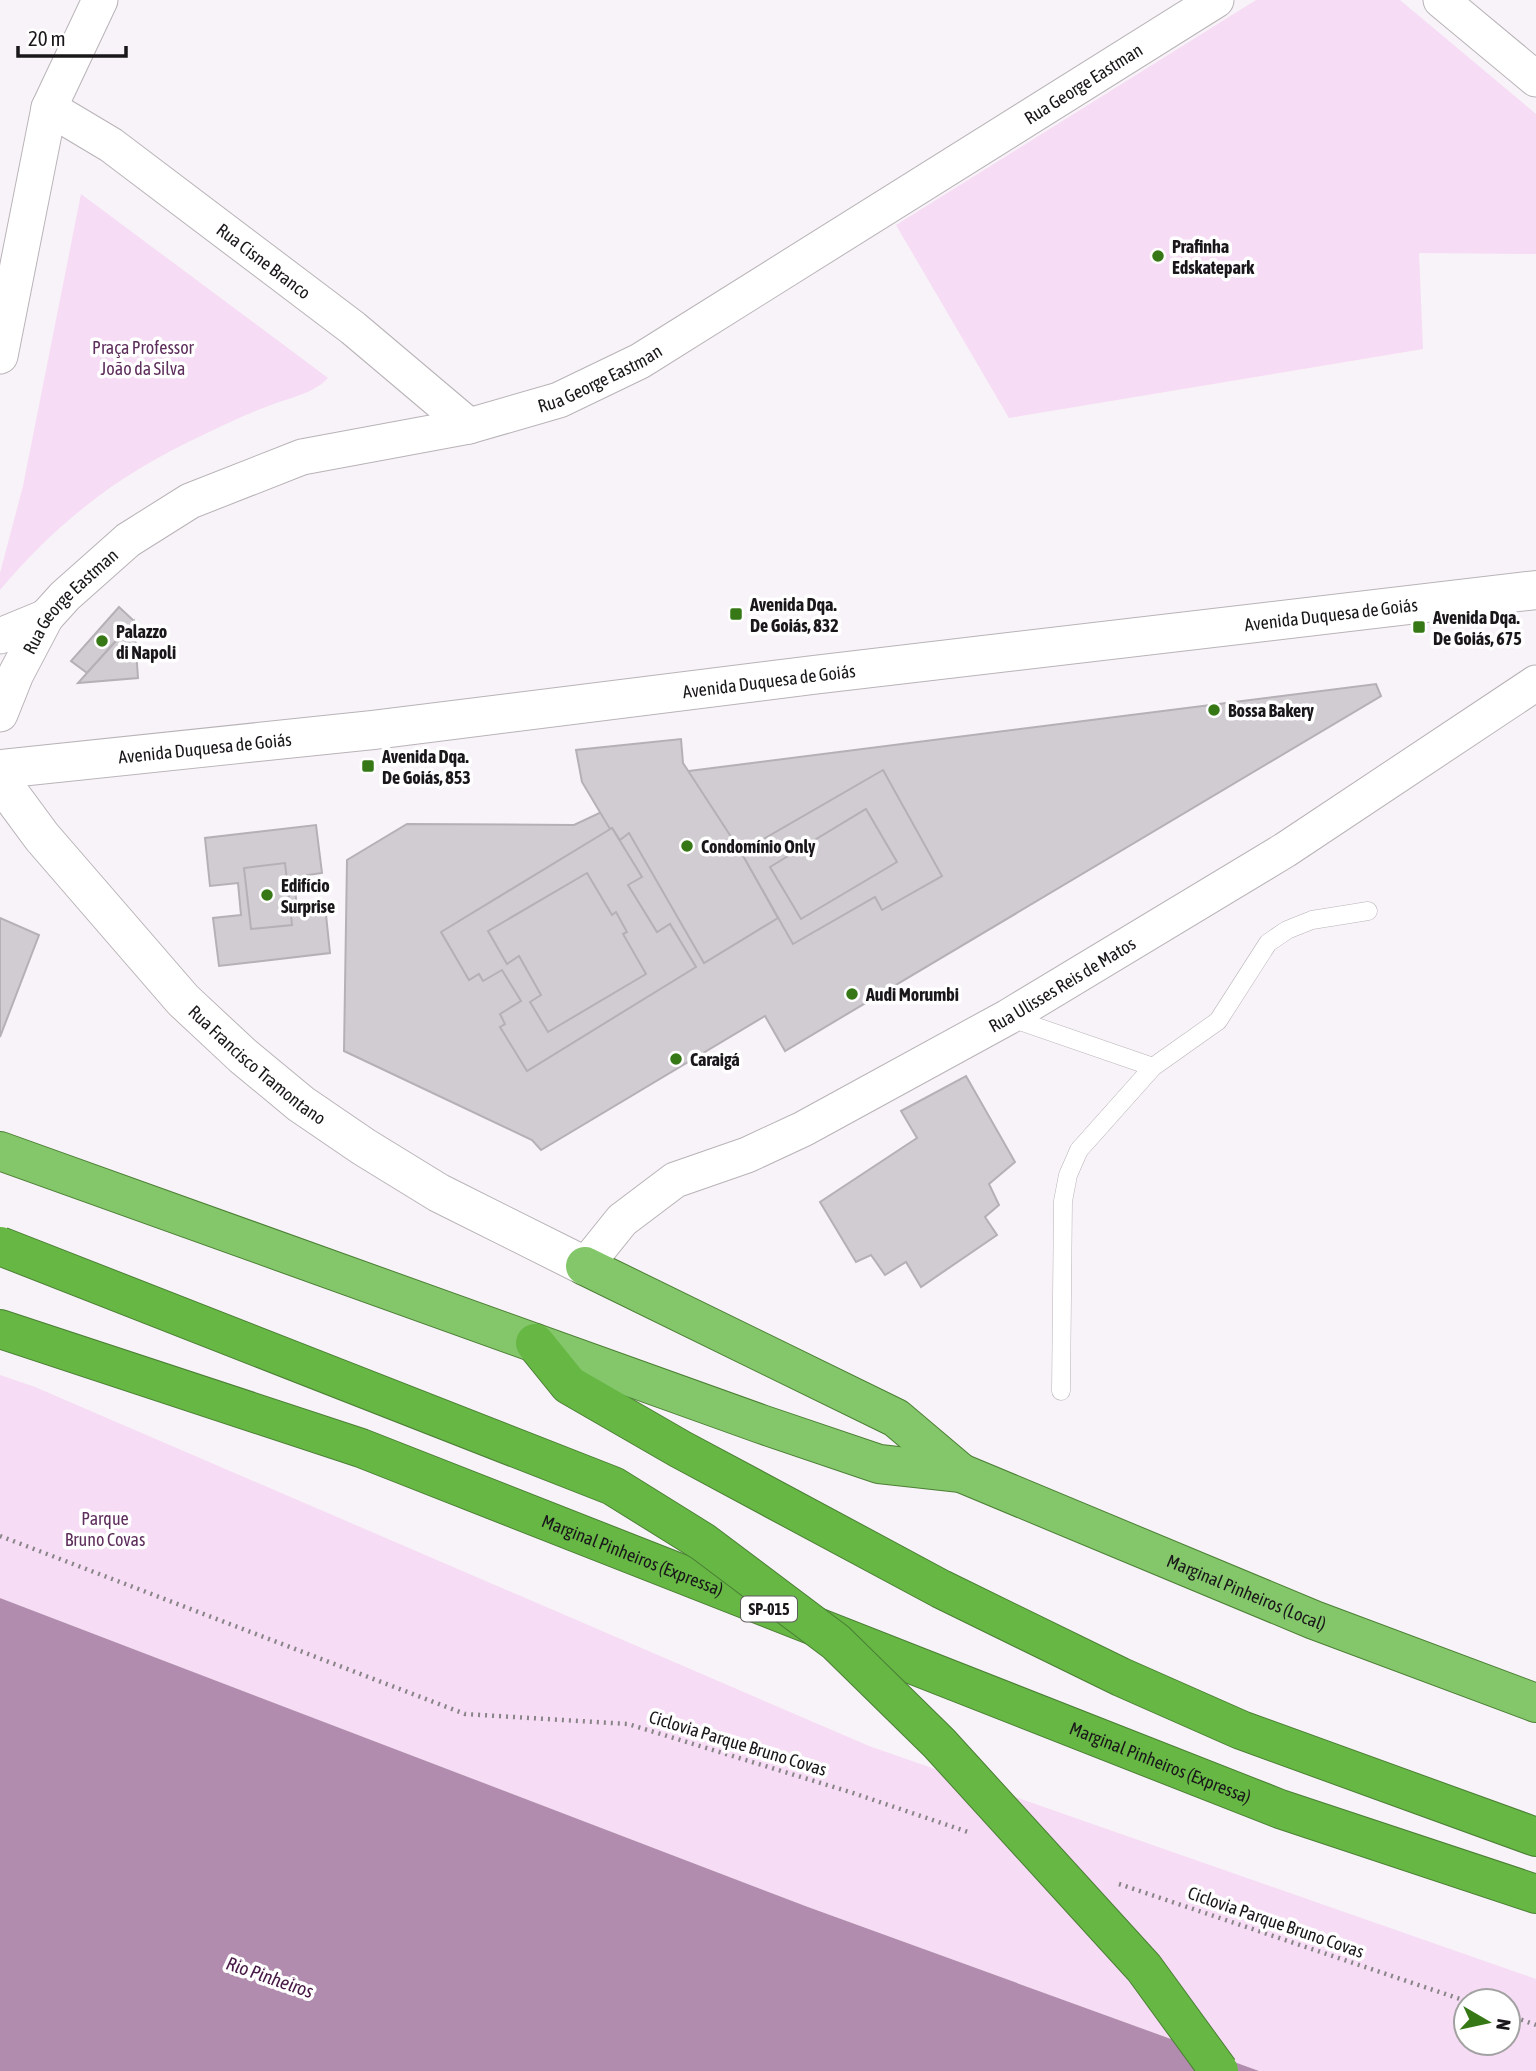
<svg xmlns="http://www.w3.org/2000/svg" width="1536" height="2071" font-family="'Asap Condensed',sans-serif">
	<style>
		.green { fill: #f6dcf4; fill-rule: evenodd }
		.water { fill: #b18cae }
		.building { fill: #d1ccd1; stroke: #b5b0b5; stroke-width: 2 }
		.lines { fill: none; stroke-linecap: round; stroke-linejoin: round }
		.service-casing { stroke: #b8b3b7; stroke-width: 19 }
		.minor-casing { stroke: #b8b3b7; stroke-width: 37 }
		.tertiary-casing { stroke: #b8b3b7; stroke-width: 40 }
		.trunk-casing { stroke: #4b7f35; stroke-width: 40 }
		.motorway-casing { stroke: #4b7f35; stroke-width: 40 }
		.path { stroke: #888488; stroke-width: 4.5; stroke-dasharray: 2 5; stroke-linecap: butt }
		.service { stroke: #fff; stroke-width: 18 }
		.minor { stroke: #fff; stroke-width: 35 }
		.tertiary { stroke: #fff; stroke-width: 38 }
		.trunk { stroke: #84c66a; stroke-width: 38 }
		.motorway { stroke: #66b744; stroke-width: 38 }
		.motorway-bridge-casing { stroke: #4b7f35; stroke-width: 40; stroke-linecap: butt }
		.motorway-bridge { stroke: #66b744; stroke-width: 38 }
		.poi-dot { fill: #377816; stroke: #fff; stroke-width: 2.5 }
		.labels { text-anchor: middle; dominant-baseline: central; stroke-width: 7; stroke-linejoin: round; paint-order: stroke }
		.shield { fill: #fff; stroke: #5e5d5e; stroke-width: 2 }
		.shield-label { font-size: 16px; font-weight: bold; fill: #191719 }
		.street-label { font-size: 18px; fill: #191719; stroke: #fff }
		.poi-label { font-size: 18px; font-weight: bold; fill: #191719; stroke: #fff; text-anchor: start }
		.park-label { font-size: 18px; fill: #5e2e5c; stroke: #fff }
		.water-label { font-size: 19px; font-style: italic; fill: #471946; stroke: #fff }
	</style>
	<rect width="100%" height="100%" fill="#f8f3f8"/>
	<g class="green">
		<path d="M1256 0H1400L1536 114V254L1419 253 1423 349 1009 418 896 225Z"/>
		<path d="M81 194 328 378C313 394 291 397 271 405 249 413 228 423 207 433 122 472 61 518 0 590V573L23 486Z"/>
		<path d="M0 1375 35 1387 869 1746 1536 1979V2071H1259L808 1907 0 1598ZM1466 2001H1508V2043H1466Z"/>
	</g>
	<path class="water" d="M0 1598 808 1907 1259 2071H0Z"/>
	<g class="building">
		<path d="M119 607 134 621 87 673 71 661Z"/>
		<path d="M134 621 138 678 78 683 87 673Z"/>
		<path d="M1376 684 1381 696 785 1051 765 1016 541 1150 532 1140 344 1051 347 860 407 824 574 825 689 771Z"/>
		<path d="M681 739 683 763 741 852 778 918 704 963 629 833 620 840 612 828 610 829 582 782 576 750Z"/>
		<path d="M883 770 942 876 882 910 875 897 793 944 741 852Z"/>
		<path d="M866 809 897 862 801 919 770 867Z"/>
		<path d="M316 825 322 873 294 877 297 909 325 905 330 953 219 966 213 918 241 915 238 883 210 886 205 838Z"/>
		<path d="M612 828 642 877 628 885 657 932 670 924 696 967 527 1071 500 1027 505 1024 500 1014 521 1001 502 970 483 981 479 974 469 980 441 932Z"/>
		<path d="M285 863 292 925 251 929 244 868Z"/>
		<path d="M587 873 612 915 616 912 627 932 623 934 646 974 548 1032 530 1002 541 995 519 956 507 964 488 931Z"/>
		<path d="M0 918 39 935 0 1037Z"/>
		<path d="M966 1076 1015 1162 989 1184 999 1205 985 1217 997 1235 921 1287 906 1262 885 1275 871 1255 856 1262 820 1202 917 1138 901 1111Z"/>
	</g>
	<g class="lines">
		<defs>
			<g id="service">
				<path d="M1008 1017 1153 1067 1218 1021 1268 943 1287 930 1312 920 1368 911"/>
				<path d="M1061 1391 1063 1201 1068 1175 1079 1150 1153 1067"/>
			</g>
			<g id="minor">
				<path d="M1441 0 1536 79"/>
				<path id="s1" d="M49 108 111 145 353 328 469 426"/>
				<path d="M0 356 49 108 100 0"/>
				<path d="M0 636 46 617"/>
				<path id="s2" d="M0 714 16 674 46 617 65 596 128 540 190 501 302 457 469 426 559 400 640 361 1216 0"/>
				<path id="s3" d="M585 1266 622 1220 675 1180 747 1155 803 1129 1008 1017 1285 850 1536 683"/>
			</g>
			<g id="tertiary">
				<path id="s4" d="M0 769 373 730 813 675 1536 590"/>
				<path id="s5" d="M0 780 42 837 183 1000 243 1056 301 1104 364 1147 439 1193 585 1266"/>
			</g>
			<g id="trunk">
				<path id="s6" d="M0 1151 761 1424 879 1464 961 1473 1314 1620 1536 1703"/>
				<path d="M585 1266 896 1418 961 1473"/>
			</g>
			<g id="motorway">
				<path id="s7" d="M0 1329 361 1448 1280 1809 1536 1894"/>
				<path d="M535 1343 569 1385 680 1449 941 1589 1121 1677 1241 1730 1536 1837"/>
			</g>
		</defs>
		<use href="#service" class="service-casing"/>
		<use href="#minor" class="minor-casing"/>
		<use href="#tertiary" class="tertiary-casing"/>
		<use href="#trunk" class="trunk-casing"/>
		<use href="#motorway" class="motorway-casing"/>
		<g class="path">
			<path d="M0 1536 465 1714 628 1724 850 1792 968 1832"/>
			<path d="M1119 1884 1466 2001"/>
			<path d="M1508 2015 1536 2025"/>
		</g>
		<use href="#service" class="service"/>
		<use href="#minor" class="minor"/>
		<use href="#tertiary" class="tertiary"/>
		<use href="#trunk" class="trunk"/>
		<use href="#motorway" class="motorway"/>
		<defs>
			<path id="motorway-bridge" d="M0 1246 613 1486 703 1542 836 1642 939 1743 1144 1968 1219 2071"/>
		</defs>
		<use href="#motorway-bridge" class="motorway-bridge-casing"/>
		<use href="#motorway-bridge" class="motorway-bridge"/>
	</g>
	<g class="poi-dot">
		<circle cx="1158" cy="256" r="7"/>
		<rect x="729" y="607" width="14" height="14" rx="3.5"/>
		<rect x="1412" y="620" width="14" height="14" rx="3.5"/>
		<circle cx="102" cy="641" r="7"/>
		<circle cx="1214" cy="710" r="7"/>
		<rect x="361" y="759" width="14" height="14" rx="3.5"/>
		<circle cx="687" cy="846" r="7"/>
		<circle cx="267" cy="895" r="7"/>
		<circle cx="852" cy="994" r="7"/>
		<circle cx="676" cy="1059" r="7"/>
	</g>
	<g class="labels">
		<rect class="shield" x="741" y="1596.5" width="56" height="25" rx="5"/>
		<g class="shield-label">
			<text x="769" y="1609">SP-015</text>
		</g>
		<g class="street-label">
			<text stroke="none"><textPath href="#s2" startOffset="1290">Rua George Eastman</textPath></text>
			<text stroke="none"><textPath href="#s1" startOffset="264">Rua Cisne Branco</textPath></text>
			<text stroke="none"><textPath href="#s2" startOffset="723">Rua George Eastman</textPath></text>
			<text stroke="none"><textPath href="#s2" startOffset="135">Rua George Eastman</textPath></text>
			<text stroke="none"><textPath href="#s4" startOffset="1340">Avenida Duquesa de Goiás</textPath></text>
			<text stroke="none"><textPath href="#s4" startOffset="774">Avenida Duquesa de Goiás</textPath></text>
			<text stroke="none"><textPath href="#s4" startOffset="206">Avenida Duquesa de Goiás</textPath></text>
			<text stroke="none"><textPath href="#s3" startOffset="560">Rua Ulisses Reis de Matos</textPath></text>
			<text stroke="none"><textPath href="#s5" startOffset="385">Rua Francisco Tramontano</textPath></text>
			<text stroke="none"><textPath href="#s7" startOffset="672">Marginal Pinheiros (Expressa)</textPath></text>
			<text stroke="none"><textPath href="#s6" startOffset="1325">Marginal Pinheiros (Local)</textPath></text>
			<text transform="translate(738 1743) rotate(17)">Ciclovia Parque Bruno Covas</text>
			<text stroke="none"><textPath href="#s7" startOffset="1239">Marginal Pinheiros (Expressa)</textPath></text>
			<text transform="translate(1276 1922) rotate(19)">Ciclovia Parque Bruno Covas</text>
		</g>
		<g class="poi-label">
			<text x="1172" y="246">Prafinha<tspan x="1172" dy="21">Edskatepark</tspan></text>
			<text x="750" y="604">Avenida Dqa.<tspan x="750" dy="21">De Goiás, 832</tspan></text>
			<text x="1433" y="617">Avenida Dqa.<tspan x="1433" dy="21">De Goiás, 675</tspan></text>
			<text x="116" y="631">Palazzo<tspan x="116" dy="21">di Napoli</tspan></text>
			<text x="1228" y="710">Bossa Bakery</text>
			<text x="382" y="756">Avenida Dqa.<tspan x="382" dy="21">De Goiás, 853</tspan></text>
			<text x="701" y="846">Condomínio Only</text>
			<text x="281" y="885">Edifício<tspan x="281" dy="21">Surprise</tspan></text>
			<text x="866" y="994">Audi Morumbi</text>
			<text x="690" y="1059">Caraigá</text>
		</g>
		<g class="park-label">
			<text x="143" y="347">Praça Professor<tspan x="143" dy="21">João da Silva</tspan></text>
			<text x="105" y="1518">Parque<tspan x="105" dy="21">Bruno Covas</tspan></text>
		</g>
		<g class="water-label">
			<text transform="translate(270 1977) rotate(19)">Rio Pinheiros</text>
		</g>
	</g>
	<g transform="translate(1487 2022) rotate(99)"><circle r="33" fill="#ffffff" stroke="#a3a2a3" stroke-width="2"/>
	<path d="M0-5L12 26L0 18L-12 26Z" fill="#377816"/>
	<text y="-10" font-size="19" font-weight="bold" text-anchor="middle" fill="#191719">N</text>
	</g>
	<path d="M18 46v10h108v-10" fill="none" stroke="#191719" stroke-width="3.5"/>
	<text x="28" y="46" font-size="21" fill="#191719" stroke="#ffffff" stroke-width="5" paint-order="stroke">20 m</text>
</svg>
